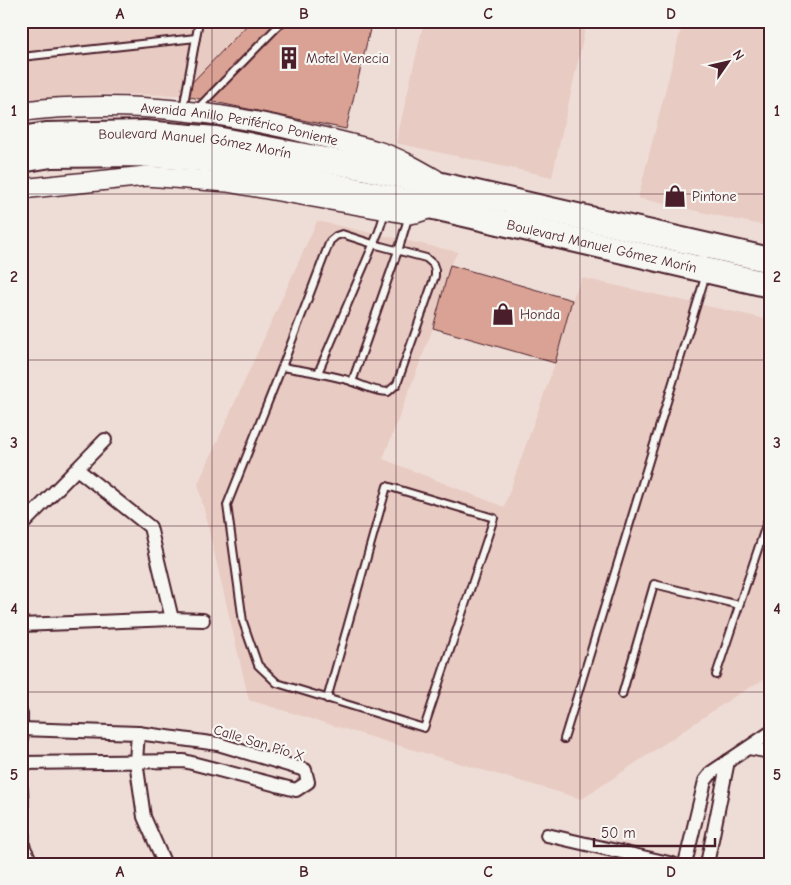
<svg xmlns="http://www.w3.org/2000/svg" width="791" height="885" font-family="'Comic Neue',sans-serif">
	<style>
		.built { fill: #e8cbc2 }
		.building { fill: #daa294; stroke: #4a1f2b }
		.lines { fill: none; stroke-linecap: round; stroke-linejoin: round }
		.lane-casing { stroke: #4a1f2b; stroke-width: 10 }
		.street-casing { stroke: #4a1f2b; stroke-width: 16 }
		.secondary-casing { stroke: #4a1f2b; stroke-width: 22 }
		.highway-casing { stroke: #4a1f2b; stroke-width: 28 }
		.lane { stroke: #f6f6f2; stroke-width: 6 }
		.street { stroke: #f6f6f2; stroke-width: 12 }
		.secondary { stroke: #f6f6f2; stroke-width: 19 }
		.highway { stroke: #f6f6f2; stroke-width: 24 }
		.grid { fill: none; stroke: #4a1f2b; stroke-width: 1; stroke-opacity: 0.55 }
		.labels { text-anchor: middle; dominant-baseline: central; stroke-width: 4.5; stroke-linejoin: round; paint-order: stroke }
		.poi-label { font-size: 14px; fill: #4a1f2b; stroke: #f6f6f2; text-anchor: start }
		.street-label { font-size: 14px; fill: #4a1f2b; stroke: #f6f6f2 }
		.neatline { fill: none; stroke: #4a1f2b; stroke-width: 2 }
		.grid-label { font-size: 16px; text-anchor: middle; font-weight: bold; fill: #4a1f2b }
	</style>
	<rect width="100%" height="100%" fill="#eeddd6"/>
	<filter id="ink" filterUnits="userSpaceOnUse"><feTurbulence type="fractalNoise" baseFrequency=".02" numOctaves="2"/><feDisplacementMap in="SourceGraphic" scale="10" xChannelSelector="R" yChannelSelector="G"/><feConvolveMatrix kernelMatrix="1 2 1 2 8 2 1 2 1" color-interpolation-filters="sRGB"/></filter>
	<g filter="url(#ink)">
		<g class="built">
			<path d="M21 21H251L180 95 102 94 21 99Z"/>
			<path d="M424 21H587L552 177 396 143Z"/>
			<path d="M683 21H770V227L638 198Z"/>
			<path d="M317 221 458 252 450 265 433 328 383 459 504 507 555 363 572 300 582 278 770 320V676L735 696 582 799 414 750 249 700 198 484Z"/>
		</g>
		<g class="building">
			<path d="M251 21H372L346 129 180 95Z"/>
			<path d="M450 265 572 300 555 363 433 328Z"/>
		</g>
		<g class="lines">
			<defs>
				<g id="lane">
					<path d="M21 57 196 38"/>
					<path d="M183 109 199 21"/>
					<path d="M197 109 283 21"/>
					<path d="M282 367C306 371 328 374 351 381 365 386 372 391 388 392L397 384 435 276V270L433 264 426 258 373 244 342 234 336 236 330 241 282 367 227 505 243 622 258 665 277 683 424 728 494 518 387 486 327 699"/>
					<path d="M318 373 379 231 385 212"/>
					<path d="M352 382 400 245 409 215"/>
					<path d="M716 675 770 513"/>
					<path d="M622 695 654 584 739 605"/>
					<path d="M564 739 706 274"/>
				</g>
				<g id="street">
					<path d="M77 469 150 527 172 619"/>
					<path d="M21 526 105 440"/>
					<path d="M21 625 172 619 203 620"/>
					<path d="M21 714V743"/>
					<path d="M21 729 138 733 218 744 305 770 308 782 296 790 184 761 21 763"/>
					<path d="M138 733 136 761 144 817 163 860"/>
					<path d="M749 748 770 752"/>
					<path d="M21 789 23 846 32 864"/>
					<path d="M547 835 673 864"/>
					<path d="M685 864 705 781 712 772 770 733"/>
					<path d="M707 864 728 761"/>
				</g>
				<g id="secondary">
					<path id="s1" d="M21 112C40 108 59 108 78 107 158 104 237 115 314 135 335 140 356 145 377 151 397 157 416 168 435 179"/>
					<path d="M21 189 146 176 227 182 410 214 416 213 434 207"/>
				</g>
				<g id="highway">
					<path id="s2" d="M21 139 46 135 144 133 216 139 367 168 770 260"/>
					<path id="s3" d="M21 160 51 155 140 154 214 160 434 207 770 285"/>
				</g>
			</defs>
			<use href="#lane" class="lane-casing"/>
			<use href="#street" class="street-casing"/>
			<use href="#secondary" class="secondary-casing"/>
			<use href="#highway" class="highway-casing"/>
			<use href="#lane" class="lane"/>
			<use href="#street" class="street"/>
			<use href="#secondary" class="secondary"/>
			<use href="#highway" class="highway"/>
		</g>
	</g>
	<path class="grid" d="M212 21V864M396 21V864M580 21V864M21 194H770M21 360H770M21 526H770M21 692H770"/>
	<defs>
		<symbol id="building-bare" viewBox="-9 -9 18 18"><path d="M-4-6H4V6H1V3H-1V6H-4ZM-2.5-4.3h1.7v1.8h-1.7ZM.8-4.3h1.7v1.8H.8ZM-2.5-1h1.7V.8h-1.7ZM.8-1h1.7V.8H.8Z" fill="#4a1f2b" stroke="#f6f6f2" stroke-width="2.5" paint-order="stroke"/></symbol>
		<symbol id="shop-bare" viewBox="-9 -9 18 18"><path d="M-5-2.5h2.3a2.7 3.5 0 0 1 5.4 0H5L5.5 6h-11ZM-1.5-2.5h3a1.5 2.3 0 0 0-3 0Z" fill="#4a1f2b" stroke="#f6f6f2" stroke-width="2.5" paint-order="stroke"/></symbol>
	</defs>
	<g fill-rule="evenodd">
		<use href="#building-bare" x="273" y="42" width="32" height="32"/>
		<use href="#shop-bare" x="659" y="180" width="32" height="32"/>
		<use href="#shop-bare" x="487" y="298" width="32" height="32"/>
	</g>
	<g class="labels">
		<g class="poi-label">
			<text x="306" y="58">Motel Venecia</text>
			<text x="692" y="196">Pintone</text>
			<text x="520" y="314">Honda</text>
		</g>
		<g class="street-label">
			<text stroke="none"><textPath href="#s1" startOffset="220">Avenida Anillo Periférico Poniente</textPath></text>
			<text stroke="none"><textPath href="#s2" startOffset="175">Boulevard Manuel Gómez Morín</textPath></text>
			<text stroke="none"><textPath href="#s3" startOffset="591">Boulevard Manuel Gómez Morín</textPath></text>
			<text transform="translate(259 743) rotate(17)">Calle San Pío X</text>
		</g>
	</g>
	<rect width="791" height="885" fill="none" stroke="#f6f6f2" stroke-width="55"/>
	<g transform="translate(728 62) rotate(56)" stroke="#f6f6f2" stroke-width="4" paint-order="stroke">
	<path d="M0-4L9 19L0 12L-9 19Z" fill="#4a1f2b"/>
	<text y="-8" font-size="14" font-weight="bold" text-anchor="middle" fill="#4a1f2b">N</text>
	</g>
	<path d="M594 838v8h121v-8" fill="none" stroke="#4a1f2b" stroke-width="2.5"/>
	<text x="601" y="838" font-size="15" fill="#4a1f2b" stroke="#f6f6f2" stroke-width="4" paint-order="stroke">50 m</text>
	<rect x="28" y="28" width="736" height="830" class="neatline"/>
	<g class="grid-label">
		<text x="120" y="19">A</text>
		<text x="304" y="19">B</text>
		<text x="488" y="19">C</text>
		<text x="671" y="19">D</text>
		<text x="14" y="116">1</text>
		<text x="777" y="116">1</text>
		<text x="14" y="282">2</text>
		<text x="777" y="282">2</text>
		<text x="14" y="448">3</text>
		<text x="777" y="448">3</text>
		<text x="14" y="614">4</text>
		<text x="777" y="614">4</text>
		<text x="14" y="780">5</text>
		<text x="777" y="780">5</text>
		<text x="120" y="877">A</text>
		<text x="304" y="877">B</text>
		<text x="488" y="877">C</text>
		<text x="671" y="877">D</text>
	</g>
</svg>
